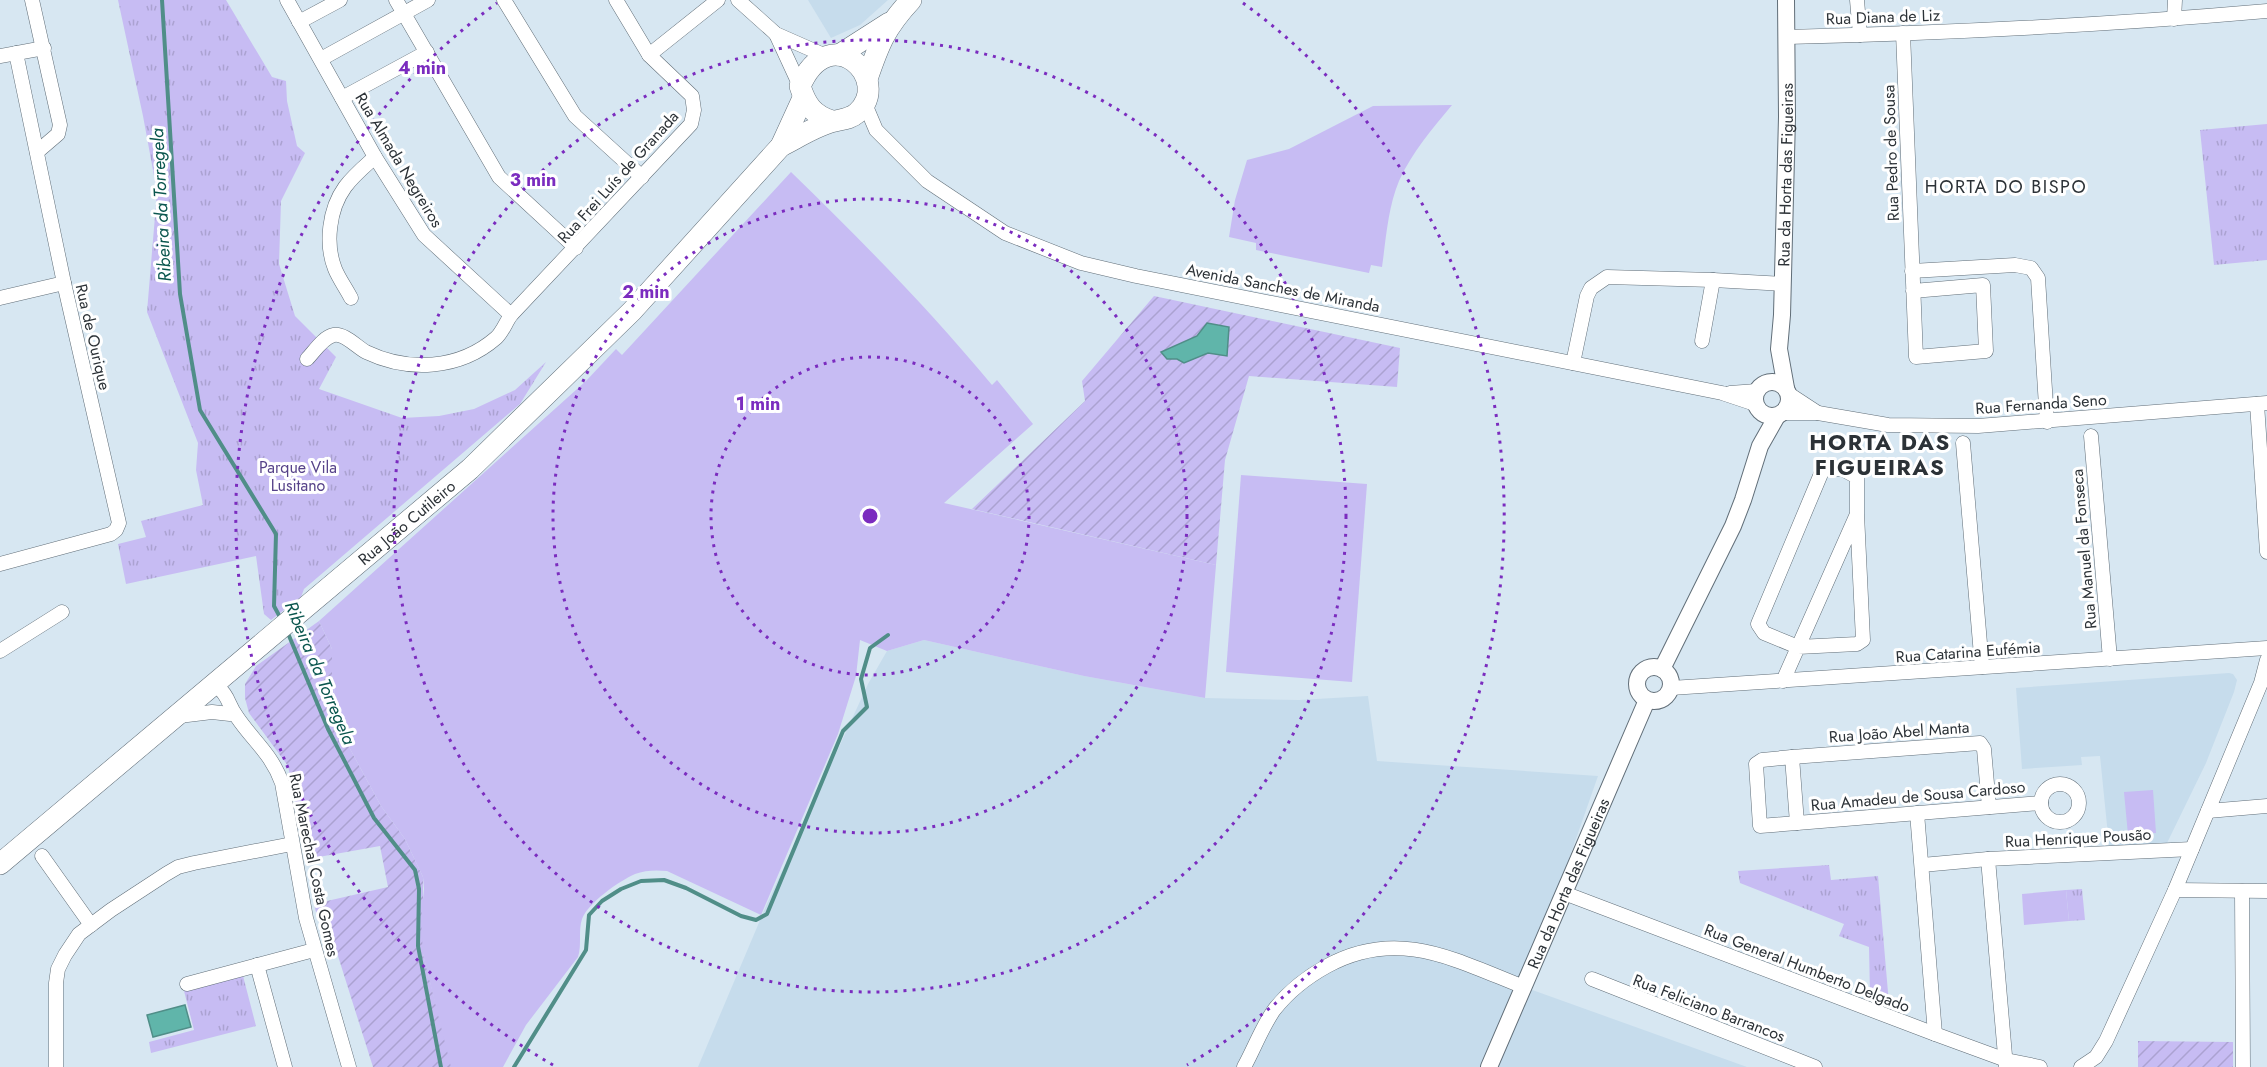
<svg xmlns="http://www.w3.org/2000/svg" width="2267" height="1067" font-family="Jost,sans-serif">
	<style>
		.built { fill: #c6dcec }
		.grass { fill: url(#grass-tufts) }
		.garden { fill: url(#garden-furrows) }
		.pitch { fill: #c7bcf3 }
		.water { fill: #60b5aa; stroke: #508e88; stroke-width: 1.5 }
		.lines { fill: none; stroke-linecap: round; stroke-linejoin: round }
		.stream { stroke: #508e88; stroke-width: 4 }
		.minor-casing { stroke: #616e78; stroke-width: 15 }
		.tertiary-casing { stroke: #616e78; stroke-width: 18 }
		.primary-casing { stroke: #616e78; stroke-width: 22 }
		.minor { stroke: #fff; stroke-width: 14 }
		.tertiary { stroke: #fff; stroke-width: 16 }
		.primary { stroke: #fff; stroke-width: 21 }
		.ring { fill: none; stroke: #7b2cbf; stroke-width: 3; stroke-dasharray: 3 6 }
		.labels { text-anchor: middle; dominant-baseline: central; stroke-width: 6; stroke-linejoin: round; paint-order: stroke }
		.street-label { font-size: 16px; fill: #2c3237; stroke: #fff }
		.park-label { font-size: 16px; fill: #564289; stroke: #fff }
		.neighbourhood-label { font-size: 18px; letter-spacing: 1.5px; fill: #2c3237; stroke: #fff }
		.water-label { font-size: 18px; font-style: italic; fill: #0a564e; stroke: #fff }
		.district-label { font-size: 22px; font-weight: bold; letter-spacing: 1.5px; fill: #2c3237; stroke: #fff }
		.centre { fill: #7b2cbf; stroke: #fff; stroke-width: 3 }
		.ring-label { font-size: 18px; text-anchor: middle; font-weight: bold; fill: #7b2cbf; stroke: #fff; stroke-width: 6; stroke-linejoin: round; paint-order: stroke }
	</style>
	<defs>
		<pattern id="grass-tufts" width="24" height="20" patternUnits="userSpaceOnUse" patternTransform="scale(1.5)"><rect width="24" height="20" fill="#c7bcf3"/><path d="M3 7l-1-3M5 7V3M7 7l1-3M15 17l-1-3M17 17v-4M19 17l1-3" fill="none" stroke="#aba2d1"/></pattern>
		<pattern id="garden-furrows" width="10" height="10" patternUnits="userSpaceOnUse" patternTransform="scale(1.5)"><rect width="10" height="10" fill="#c7bcf3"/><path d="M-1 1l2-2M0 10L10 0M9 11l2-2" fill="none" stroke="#aba2d1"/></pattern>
	</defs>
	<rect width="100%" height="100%" fill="#d7e7f2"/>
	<g class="built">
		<path d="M808 0H888L860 25 831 38Z"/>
		<path d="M924 640 1084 676 1205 698 1299 700 1368 696 1377 761 1598 776 1524 987 1747 1067H698L766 906 868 684 887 651Z"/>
		<path d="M2229 673 2233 674 2237 680 2234 692 2206 763 2167 843 2112 846 2109 845 2100 756 2081 757 2082 765 2022 769 2016 688Z"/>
	</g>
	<g class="grass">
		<path d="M118 0H226L272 77 286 81 287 101 297 146 305 153 281 201 279 264 295 316 336 357 319 389 402 418 439 416 474 409 515 390 546 362 520 404 304 589 301 597 271 620 264 614 256 556 126 584 118 544 146 537 141 521 203 505 196 470 198 443 147 312 157 192 143 116Z"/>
		<path d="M2267 124V260L2214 265 2200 130Z"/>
		<path d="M1829 865 1831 880 1878 876 1889 1004 1870 995 1869 947 1839 936 1844 924 1740 883 1738 871Z"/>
		<path d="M2082 889 2085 920 2069 921 2066 890Z"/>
		<path d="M242 972 256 1026 151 1053 149 1042 194 1030 183 987Z"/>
	</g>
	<g class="garden">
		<path d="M1154 296 1400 348 1397 387 1249 376 1225 460 1216 565 972 509 1085 401 1082 381Z"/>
		<path d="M319 621 332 649V675L339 721 349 747 381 806 405 839 423 877V954L452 1067H373L326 918 316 912 314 904 388 887 380 846 313 858 303 839 288 766 249 713 245 698V684L256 666Z"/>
		<path d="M2138 1041 2233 1042V1067H2138Z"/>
	</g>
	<g class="pitch">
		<path d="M1452 105C1433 128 1412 152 1399 181 1388 207 1386 239 1382 267L1371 265 1369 273 1256 250V243L1229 237 1235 200 1247 160 1289 149 1373 106Z"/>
		<path d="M791 172C861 240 929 309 992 385L997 380 1033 424 944 503 1216 565 1205 698 1084 676 924 640 887 651 860 640 856 676 838 734 761 915 667 871C657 870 645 870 635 874 619 881 588 903 582 919 578 931 582 944 578 957L526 1025 503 1067H451L423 954 421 920 424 889 423 877 405 839 381 806 349 747 339 721 332 675V649L319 621 586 381 616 349 622 355Z"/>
		<path d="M1241 475 1367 484 1352 682 1226 672Z"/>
		<path d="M2153 790 2156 833 2128 835 2124 792Z"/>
		<path d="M2066 890 2069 921 2024 925 2022 894Z"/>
	</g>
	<g class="water">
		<path d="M1207 323 1229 327 1227 356 1208 353 1184 363 1177 359H1167L1161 352 1197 336Z"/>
		<path d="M185 1005 191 1027 153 1037 147 1015Z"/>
	</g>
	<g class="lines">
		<g class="stream">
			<path d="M162 0 180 294 200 410 276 534 274 606 281 619"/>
			<path d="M287 631 328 729 374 818 415 870 419 889 418 946 441 1067"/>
			<path d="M514 1067 586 950 589 915 602 901 621 889 641 881 664 880 686 888 741 916 756 920 767 914 843 731 867 707 861 679 870 648 888 635"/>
		</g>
		<defs>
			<g id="minor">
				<path d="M32 0 60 125 58 134 37 152"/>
				<path d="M287 0 375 157 424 235 511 315"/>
				<path d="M396 0 499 177 576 248"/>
				<path d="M504 0 575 116 642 177"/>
				<path d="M738 0 776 34 826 56"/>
				<path d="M1857 0 1860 35"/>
				<path d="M2174 19 2175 0"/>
				<path d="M299 22 340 0"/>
				<path d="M1903 33 1916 357 1986 351 1983 285 1913 291"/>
				<path d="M776 34 800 86"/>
				<path d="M1787 37C1947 33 2108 25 2267 11"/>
				<path d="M649 55 718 0"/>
				<path d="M0 56 44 48"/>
				<path d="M321 59 428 0"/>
				<path d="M342 98 427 52"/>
				<path d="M865 104 876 130 927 181 1005 233 1081 263 1136 276 1722 393 1755 404"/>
				<path d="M1912 271 2015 265 2031 268 2038 278 2047 422"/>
				<path d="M0 298 64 283"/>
				<path d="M351 298C346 288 339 279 335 269 325 244 329 209 345 187 353 176 365 166 375 157"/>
				<path d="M1702 341 1713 280"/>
				<path d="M307 359C314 352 323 337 334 335 344 333 357 347 366 352 408 372 459 370 496 338 502 333 506 322 511 315L691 124 694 110 692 96 649 55 616 0"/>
				<path d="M1573 363 1587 296 1591 288 1607 277 1713 280 1783 284"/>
				<path d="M1730 393 1757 391"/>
				<path d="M1789 394 1818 413"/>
				<path d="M2257 404 2267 552"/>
				<path d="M1783 413H1818L1888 425 1978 426 2267 403"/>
				<path d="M2091 436 2110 659"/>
				<path d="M1963 443 1982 667"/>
				<path d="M0 564 111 534 116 530 119 523 64 283 16 53"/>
				<path d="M0 651 62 612"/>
				<path d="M1783 681 1857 514 1863 640 1857 644 1798 647 1764 633 1758 624 1823 469H1842L1857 477V514"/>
				<path d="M213 683C231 697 226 702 237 717 254 742 271 753 282 783L306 918 349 1067"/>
				<path d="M1671 688 2267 648"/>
				<path d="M179 716 212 712 230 714"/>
				<path d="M1792 757 1980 743 1984 749 1989 807"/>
				<path d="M1792 757 1797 823 1760 826 1756 764 1762 760Z"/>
				<circle cx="2060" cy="803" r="19"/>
				<path d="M2208 811 2267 806"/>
				<path d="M1917 813 1935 1034"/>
				<path d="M1797 823 2041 803"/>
				<path d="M42 856 91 925"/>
				<path d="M1922 865 1988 859"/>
				<path d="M2175 890 2267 891"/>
				<path d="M2242 891 2243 1067"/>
				<path d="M1564 893 1935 1034 2006 1060 2040 1067"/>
				<path d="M257 965 285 1067"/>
				<path d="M1592 979 1815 1067"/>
				<path d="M187 984 314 950"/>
				<path d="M56 1067V983L58 969 65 955 79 934 111 910 166 874 178 867 194 863 292 844"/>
				<path d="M1244 1067C1254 1049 1262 1027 1274 1010 1288 992 1307 977 1327 966 1398 927 1455 960 1524 987"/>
				<path d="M2006 1067 1988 859 2192 849"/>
				<path d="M2081 1067 2096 1057 2106 1041 2175 890 2261 683 2267 660"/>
			</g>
			<g id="tertiary">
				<circle cx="1772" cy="399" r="17"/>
				<path id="s1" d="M1786 388 1779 349 1782 315 1787 117 1786 0"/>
				<circle cx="1654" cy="684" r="17"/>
				<path d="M1662 669 1733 526 1743 500 1760 446 1777 416"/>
				<path id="s2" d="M1489 1067 1647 700"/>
			</g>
			<g id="primary">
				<path d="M839 55 889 23"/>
				<path d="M867 79C879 44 885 28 911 0"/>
				<path d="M781 146C797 138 814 127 831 122 841 119 849 120 857 113 894 80 830 17 800 86 806 105 813 115 832 121"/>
				<path id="s3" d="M0 864 470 469 632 311 781 146 803 98"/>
			</g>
		</defs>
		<use href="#minor" class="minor-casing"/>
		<use href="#tertiary" class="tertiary-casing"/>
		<use href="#primary" class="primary-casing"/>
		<use href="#minor" class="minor"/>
		<use href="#tertiary" class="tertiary"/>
		<use href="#primary" class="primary"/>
	</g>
	<g class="ring">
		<circle cx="870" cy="516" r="159"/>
		<circle cx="870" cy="516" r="317"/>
		<circle cx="870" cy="516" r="476"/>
		<path d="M553 1065A634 634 0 0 1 497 3M1243 3A634 634 0 0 1 1187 1065"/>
	</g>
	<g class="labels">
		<g class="street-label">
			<text transform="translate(1883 17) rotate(-2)">Rua Diana de Liz</text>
			<text transform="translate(1891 153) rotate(-92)">Rua Pedro de Sousa</text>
			<text transform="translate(399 160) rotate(59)">Rua Almada Negreiros</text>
			<text stroke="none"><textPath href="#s1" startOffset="214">Rua da Horta das Figueiras</textPath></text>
			<text transform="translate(618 177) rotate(-48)">Rua Frei Luís de Granada</text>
			<text transform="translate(1283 288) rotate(11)">Avenida Sanches de Miranda</text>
			<text transform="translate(93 337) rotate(77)">Rua de Ourique</text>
			<text transform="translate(2041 404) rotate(-4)">Rua Fernanda Seno</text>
			<text stroke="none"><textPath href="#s3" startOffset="531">Rua João Cutileiro</textPath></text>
			<text transform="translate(2084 549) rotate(-95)">Rua Manuel da Fonseca</text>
			<text transform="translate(1968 652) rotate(-4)">Rua Catarina Eufémia</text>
			<text transform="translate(1899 732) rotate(-4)">Rua João Abel Manta</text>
			<text transform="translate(1918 796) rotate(-5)">Rua Amadeu de Sousa Cardoso</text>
			<text transform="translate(2078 838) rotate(-3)">Rua Henrique Pousão</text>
			<text transform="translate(314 865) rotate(78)">Rua Marechal Costa Gomes</text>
			<text stroke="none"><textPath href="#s2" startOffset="200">Rua da Horta das Figueiras</textPath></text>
			<text transform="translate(1807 968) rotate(21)">Rua General Humberto Delgado</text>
			<text transform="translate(1709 1008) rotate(21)">Rua Feliciano Barrancos</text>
		</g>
		<g class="park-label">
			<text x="298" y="467">Parque Vila<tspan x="298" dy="18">Lusitano</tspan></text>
		</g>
		<g class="neighbourhood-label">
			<text x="2006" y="187">HORTA DO BISPO</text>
		</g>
		<g class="water-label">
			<text transform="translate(161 205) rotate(-93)">Ribeira da Torregela</text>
			<text transform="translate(320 673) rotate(67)">Ribeira da Torregela</text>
		</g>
		<g class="district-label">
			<text x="1880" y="442">HORTA DAS<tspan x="1880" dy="25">FIGUEIRAS</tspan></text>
		</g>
	</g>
	<circle cx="870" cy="516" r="9" class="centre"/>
	<g class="ring-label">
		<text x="422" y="74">4 min</text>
		<text x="533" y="186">3 min</text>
		<text x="646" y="298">2 min</text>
		<text x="758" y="410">1 min</text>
	</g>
</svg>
